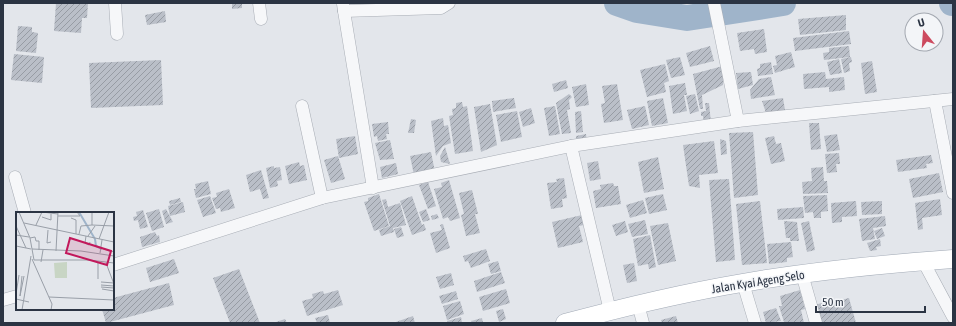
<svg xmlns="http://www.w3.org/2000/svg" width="956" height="326" font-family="'Asap Condensed',sans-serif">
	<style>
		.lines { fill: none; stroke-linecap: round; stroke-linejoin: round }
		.river { stroke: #9fb4ca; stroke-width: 26 }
		.building { fill: url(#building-hatch) }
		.street-casing { stroke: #a8adb5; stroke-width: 13 }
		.primary-casing { stroke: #a2aab6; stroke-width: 19 }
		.street { stroke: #f6f7f9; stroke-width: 12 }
		.primary { stroke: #fff; stroke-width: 18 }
		.labels { text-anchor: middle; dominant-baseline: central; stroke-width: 3; stroke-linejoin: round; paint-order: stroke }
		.street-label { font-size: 12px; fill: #2b3443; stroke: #f3f5f8 }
		.inset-river { fill: none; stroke: #9fb4ca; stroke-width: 2 }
		.inset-road { fill: none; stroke: #999fa8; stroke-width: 1 }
		.view { fill: #c2185b; fill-opacity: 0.15; stroke: #c2185b; stroke-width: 2 }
		.inset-edge { fill: none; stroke: #2b3443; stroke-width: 2 }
	</style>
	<defs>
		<pattern id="building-hatch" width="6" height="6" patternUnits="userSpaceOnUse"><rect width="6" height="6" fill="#babfc8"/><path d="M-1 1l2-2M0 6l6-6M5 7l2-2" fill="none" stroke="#979ca4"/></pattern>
	</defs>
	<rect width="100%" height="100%" fill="#e3e6eb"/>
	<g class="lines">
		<g class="river">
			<path d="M617 3 637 10 687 18 783 3"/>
			<path d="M952 3H953"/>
		</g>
	</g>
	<g class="building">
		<path d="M56 3H88L87 18H82L81 33 54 31Z"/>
		<path d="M232 3H242V8L232 9Z"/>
		<path d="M165 11 166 22 147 25 145 15Z"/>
		<path d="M846 15V30L800 35 798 19Z"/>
		<path d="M18 26 32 27V32L38 33 36 53 16 51Z"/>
		<path d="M764 29 767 52 755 54 754 49 740 51 737 33Z"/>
		<path d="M849 31 851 44 795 51 793 38Z"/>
		<path d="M710 46 714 61 690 67 686 53Z"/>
		<path d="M849 46 850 57 824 60 823 53 829 52V48Z"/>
		<path d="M791 52 795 67 775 73 773 66 777 65 775 56Z"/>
		<path d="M14 54 44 57 42 83 11 80Z"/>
		<path d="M680 57 685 75 671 78 666 60Z"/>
		<path d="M851 57 852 62 849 63 850 71 844 73 841 59Z"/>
		<path d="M839 59 842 73 830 75 827 62Z"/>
		<path d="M161 60 163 105 91 108 89 63Z"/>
		<path d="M872 61 877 92 865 94 861 63Z"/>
		<path d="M771 62 773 74 758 76 757 69 760 68V64Z"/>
		<path d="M665 64 669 81 664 83 666 92 647 97 640 70Z"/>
		<path d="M723 66V85L702 95 703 109H700L693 74Z"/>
		<path d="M751 72 753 85 738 89 736 73Z"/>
		<path d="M825 72 826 79 844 77 845 90 829 92V87L804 89 803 74Z"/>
		<path d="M771 77 775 95 751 99 750 90 759 79Z"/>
		<path d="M566 80 568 88 554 92 552 84Z"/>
		<path d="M685 83 687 95H684L687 111 673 114 669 86Z"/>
		<path d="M586 84 589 105 576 107 572 87Z"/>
		<path d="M617 84 623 120 604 123 601 104 605 103 602 86Z"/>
		<path d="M569 94 572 97 569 100 570 109 567 110 571 133 562 134 556 103Z"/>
		<path d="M695 94 699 111 690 114 686 96Z"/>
		<path d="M514 98 516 108 493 112 492 101Z"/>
		<path d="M663 98 668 123 652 126 647 101Z"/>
		<path d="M783 98 785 110 766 113 762 101Z"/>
		<path d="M462 102 463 107 467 106 473 151 455 154 449 116 453 115 452 109 456 108V103Z"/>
		<path d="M705 103H709L711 123H704L703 116H701V112L706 111Z"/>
		<path d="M490 104 497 145 481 152 474 107Z"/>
		<path d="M555 106 560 134 549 136 544 108Z"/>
		<path d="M645 106 649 125 632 129 627 110Z"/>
		<path d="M531 108 535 123 523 127 519 112Z"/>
		<path d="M517 111 522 137 501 142 496 115Z"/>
		<path d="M581 111 583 132 576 133 575 112Z"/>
		<path d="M443 118 444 126 448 125 451 143 443 146 436 156 431 121Z"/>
		<path d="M411 119 416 120 414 133H408Z"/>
		<path d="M388 122 389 134H386L387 139 378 141 377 136 374 137 372 124Z"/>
		<path d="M809 123H819L821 149 811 150Z"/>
		<path d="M753 132 758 195 734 198 729 133Z"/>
		<path d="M586 134 587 142 577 144 576 136Z"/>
		<path d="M837 134 840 150 827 152 824 136Z"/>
		<path d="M355 136 358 154 339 158 336 139Z"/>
		<path d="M774 136 776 144 781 143 785 161 771 164 765 138Z"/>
		<path d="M720 139 726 141 727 154 721 155Z"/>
		<path d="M390 140 394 159 380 160 375 143Z"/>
		<path d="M714 141 718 173 699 175 700 188 689 186 683 145Z"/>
		<path d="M445 147 450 164 441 162 440 156Z"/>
		<path d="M431 152 435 172 414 175 410 156Z"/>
		<path d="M839 153 840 164H836L837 172 827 173 825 154Z"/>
		<path d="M931 155 933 163 926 164 927 168 898 172 896 160Z"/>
		<path d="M338 156 345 179 331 183 324 160Z"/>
		<path d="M658 157 664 189 644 193 638 162Z"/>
		<path d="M598 161 601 179 590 181 587 163Z"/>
		<path d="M299 162 300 166 304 165 307 180 289 184 285 166Z"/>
		<path d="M396 163 398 174 382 178 380 167Z"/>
		<path d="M274 166V168L280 167 282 180 277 181 278 186 270 188 266 168Z"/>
		<path d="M823 167 824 181H827L828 193 803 194 802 182 812 181 811 168Z"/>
		<path d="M261 170 269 198 263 199 260 189 250 192 246 175Z"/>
		<path d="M939 173 943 192 913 198 909 179Z"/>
		<path d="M564 178 567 198 562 199 563 207 551 209 547 183 557 182 556 179Z"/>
		<path d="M729 179 735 260 716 262 709 180Z"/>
		<path d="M449 180 460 218 450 221 448 217 443 219 434 189 442 187 441 183Z"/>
		<path d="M208 181 211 194 196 198 194 189H196L195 184Z"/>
		<path d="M428 182 436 206 428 209 419 185Z"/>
		<path d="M613 183 614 186H618L621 204 596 208 593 191 601 189 600 185Z"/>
		<path d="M229 189 235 208 221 212 220 208 216 209 212 198 217 197 216 193Z"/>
		<path d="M472 190 478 214H475L480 233 466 236 461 215 464 214 459 193Z"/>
		<path d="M379 194 389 226 374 231 364 202 368 201V198Z"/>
		<path d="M663 194 667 210 649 214 645 198Z"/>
		<path d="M827 195 828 211 821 212V218H814L813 212 805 213 803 196Z"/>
		<path d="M210 196 216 213 203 217 197 200Z"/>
		<path d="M412 196 422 225 424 224 426 230 412 235 400 201Z"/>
		<path d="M180 198 181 202 170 205 169 201Z"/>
		<path d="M386 199 388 207 400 203 406 225 393 228 394 232 381 236 379 230 390 226 382 200Z"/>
		<path d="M940 199 942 215 922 218 923 229 918 230 915 203Z"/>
		<path d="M643 200 647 213 630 218 626 205Z"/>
		<path d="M760 201 767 263 742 265 736 204Z"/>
		<path d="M856 201 857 216 842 217V222L832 223 831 203Z"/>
		<path d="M882 201V214L862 215 861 202Z"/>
		<path d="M183 202 185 212 170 216 168 206Z"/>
		<path d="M803 207 804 218 778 220 777 209Z"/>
		<path d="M159 209 164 227 152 231 146 213Z"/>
		<path d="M166 209 173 222 166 224 162 211Z"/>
		<path d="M426 209 430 220 423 222 419 212Z"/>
		<path d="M143 210 148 227 140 229 138 220 134 221 133 217 137 216 136 212Z"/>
		<path d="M437 214 439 218 432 220 431 216Z"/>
		<path d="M582 215 584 225 579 226 583 242 558 248 552 222Z"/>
		<path d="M885 216 886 226 873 228 875 239 862 241 859 219Z"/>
		<path d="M645 220 648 234 632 237 628 224Z"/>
		<path d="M625 221 628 232 616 236 612 225Z"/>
		<path d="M784 221 797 222 799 241H790V238H786Z"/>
		<path d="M809 221 815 250 807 252 801 223Z"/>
		<path d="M668 223 676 261 658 265 650 226Z"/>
		<path d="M443 224 450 248 436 253 430 233 442 230 440 225Z"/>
		<path d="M401 227 404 236 397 238 394 229Z"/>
		<path d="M882 228 885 236 877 239 874 231Z"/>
		<path d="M155 232 157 236 159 235 160 242 142 247 140 237Z"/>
		<path d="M650 235 656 267 649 269 648 264 638 266 633 239Z"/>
		<path d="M880 239 881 246 876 247 877 250 870 251 867 243Z"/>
		<path d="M791 242 793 257 787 258V262L769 264 767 244Z"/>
		<path d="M486 249 490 261 471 268 468 261 465 262 463 256Z"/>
		<path d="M174 259 179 273 150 282 146 268Z"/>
		<path d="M498 261 501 271 491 274 488 264Z"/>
		<path d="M634 263 637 281 627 283 623 265Z"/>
		<path d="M239 269 260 323H230L213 278Z"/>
		<path d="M501 272 505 283 477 292 474 281Z"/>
		<path d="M451 273 454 285 440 289 436 277Z"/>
		<path d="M169 283 174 305 106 323 102 309H113V298Z"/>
		<path d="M506 289 510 303 483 311 479 297Z"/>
		<path d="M338 290 343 305 307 316 302 301 313 298 312 294 323 291 324 294Z"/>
		<path d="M800 290 805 309 801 310 804 323 784 322 779 306H782L780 296Z"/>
		<path d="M456 291 458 299 442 304 439 296Z"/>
		<path d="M849 298 856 323H820L815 305 825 302 826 304Z"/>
		<path d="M460 301 464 314 447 320 443 306Z"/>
		<path d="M776 308 781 321 766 323 763 312Z"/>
		<path d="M503 309 506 319 499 322 496 311Z"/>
		<path d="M328 315 330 323H317L315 318Z"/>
		<path d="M413 316 415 323H393Z"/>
		<path d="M676 316 678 323H662L661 320Z"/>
		<path d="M461 317 462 323H447V321Z"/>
		<path d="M482 318 483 323H472L471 321Z"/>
		<path d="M285 319 287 323H273Z"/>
	</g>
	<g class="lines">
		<defs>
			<g id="street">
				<path d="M115 3 117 34"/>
				<path d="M259 3 261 19"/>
				<path d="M714 3 738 121"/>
				<path d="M343 4 344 11 441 8 449 3"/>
				<path d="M344 11 373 188"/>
				<path d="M935 101 953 193"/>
				<path d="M302 106 322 198"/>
				<path d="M571 146 610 311"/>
				<path d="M15 177 25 213"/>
				<path d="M923 261 953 317"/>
				<path d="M113 265 322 198 571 146 738 121 953 99"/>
				<path d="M802 274 816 323"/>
				<path d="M743 283 755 323"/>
				<path d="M3 300 17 296"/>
				<path d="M638 304 643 323"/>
			</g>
			<path id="primary" d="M565 323C624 307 683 293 742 283 812 271 883 264 953 259"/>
		</defs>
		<use href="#street" class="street-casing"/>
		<use href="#primary" class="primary-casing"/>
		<use href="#street" class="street"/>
		<use href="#primary" class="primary"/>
	</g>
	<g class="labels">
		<g class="street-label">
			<text transform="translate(758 282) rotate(-9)">Jalan Kyai Ageng Selo</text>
		</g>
	</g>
	<g transform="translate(16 212)">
		<rect width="98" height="98" fill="#e3e6eb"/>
		<path d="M51 50V66H39L38 51Z" fill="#c8d5c4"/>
		<path class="inset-river" d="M63 0 79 27 80 34 86 37"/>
		<path class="inset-road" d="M3 0 14 26 18 48H73L98 51M76 0V13L98 14M42 4H64L61 0M26 5 35 8V2M55 6 60 8V22M8 11 98 30M20 13 26 0 42 2M0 14 10 36M32 18 31 31 35 30M63 22 65 14 76 13M0 23 13 25M70 24 69 31 73 33 74 30M72 24 79 14M14 26 19 25 20 29H23V38M83 27 93 0M0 34 15 37M85 36 98 40M16 37 65 39 98 44M40 39 42 0M84 41 86 28M16 47 36 92 35 98M25 50 27 38M90 51 98 72M6 64 4 84 8 64M82 67V50M85 70 98 71M85 73 98 74M85 75 98 76M86 77 98 79M0 82 3 63M33 85 98 88M0 87 13 90M6 98 15 44"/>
		<path class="view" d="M54 26 95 39 91 53 50 41Z"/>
		<rect width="98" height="98" class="inset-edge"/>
	</g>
	<rect width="956" height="326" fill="none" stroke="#2b3443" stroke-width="8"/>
	<g transform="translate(924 32) rotate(343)"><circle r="19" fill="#f3f5f8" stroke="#a3a8b0"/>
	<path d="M0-3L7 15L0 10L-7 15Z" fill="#cd4a5f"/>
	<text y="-6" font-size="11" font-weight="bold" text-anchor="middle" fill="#2b3443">U</text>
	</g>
	<path d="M816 306v6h109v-6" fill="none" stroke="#2b3443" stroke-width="2"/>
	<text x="822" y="306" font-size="12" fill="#2b3443" stroke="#f3f5f8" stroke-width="3" paint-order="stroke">50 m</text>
</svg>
